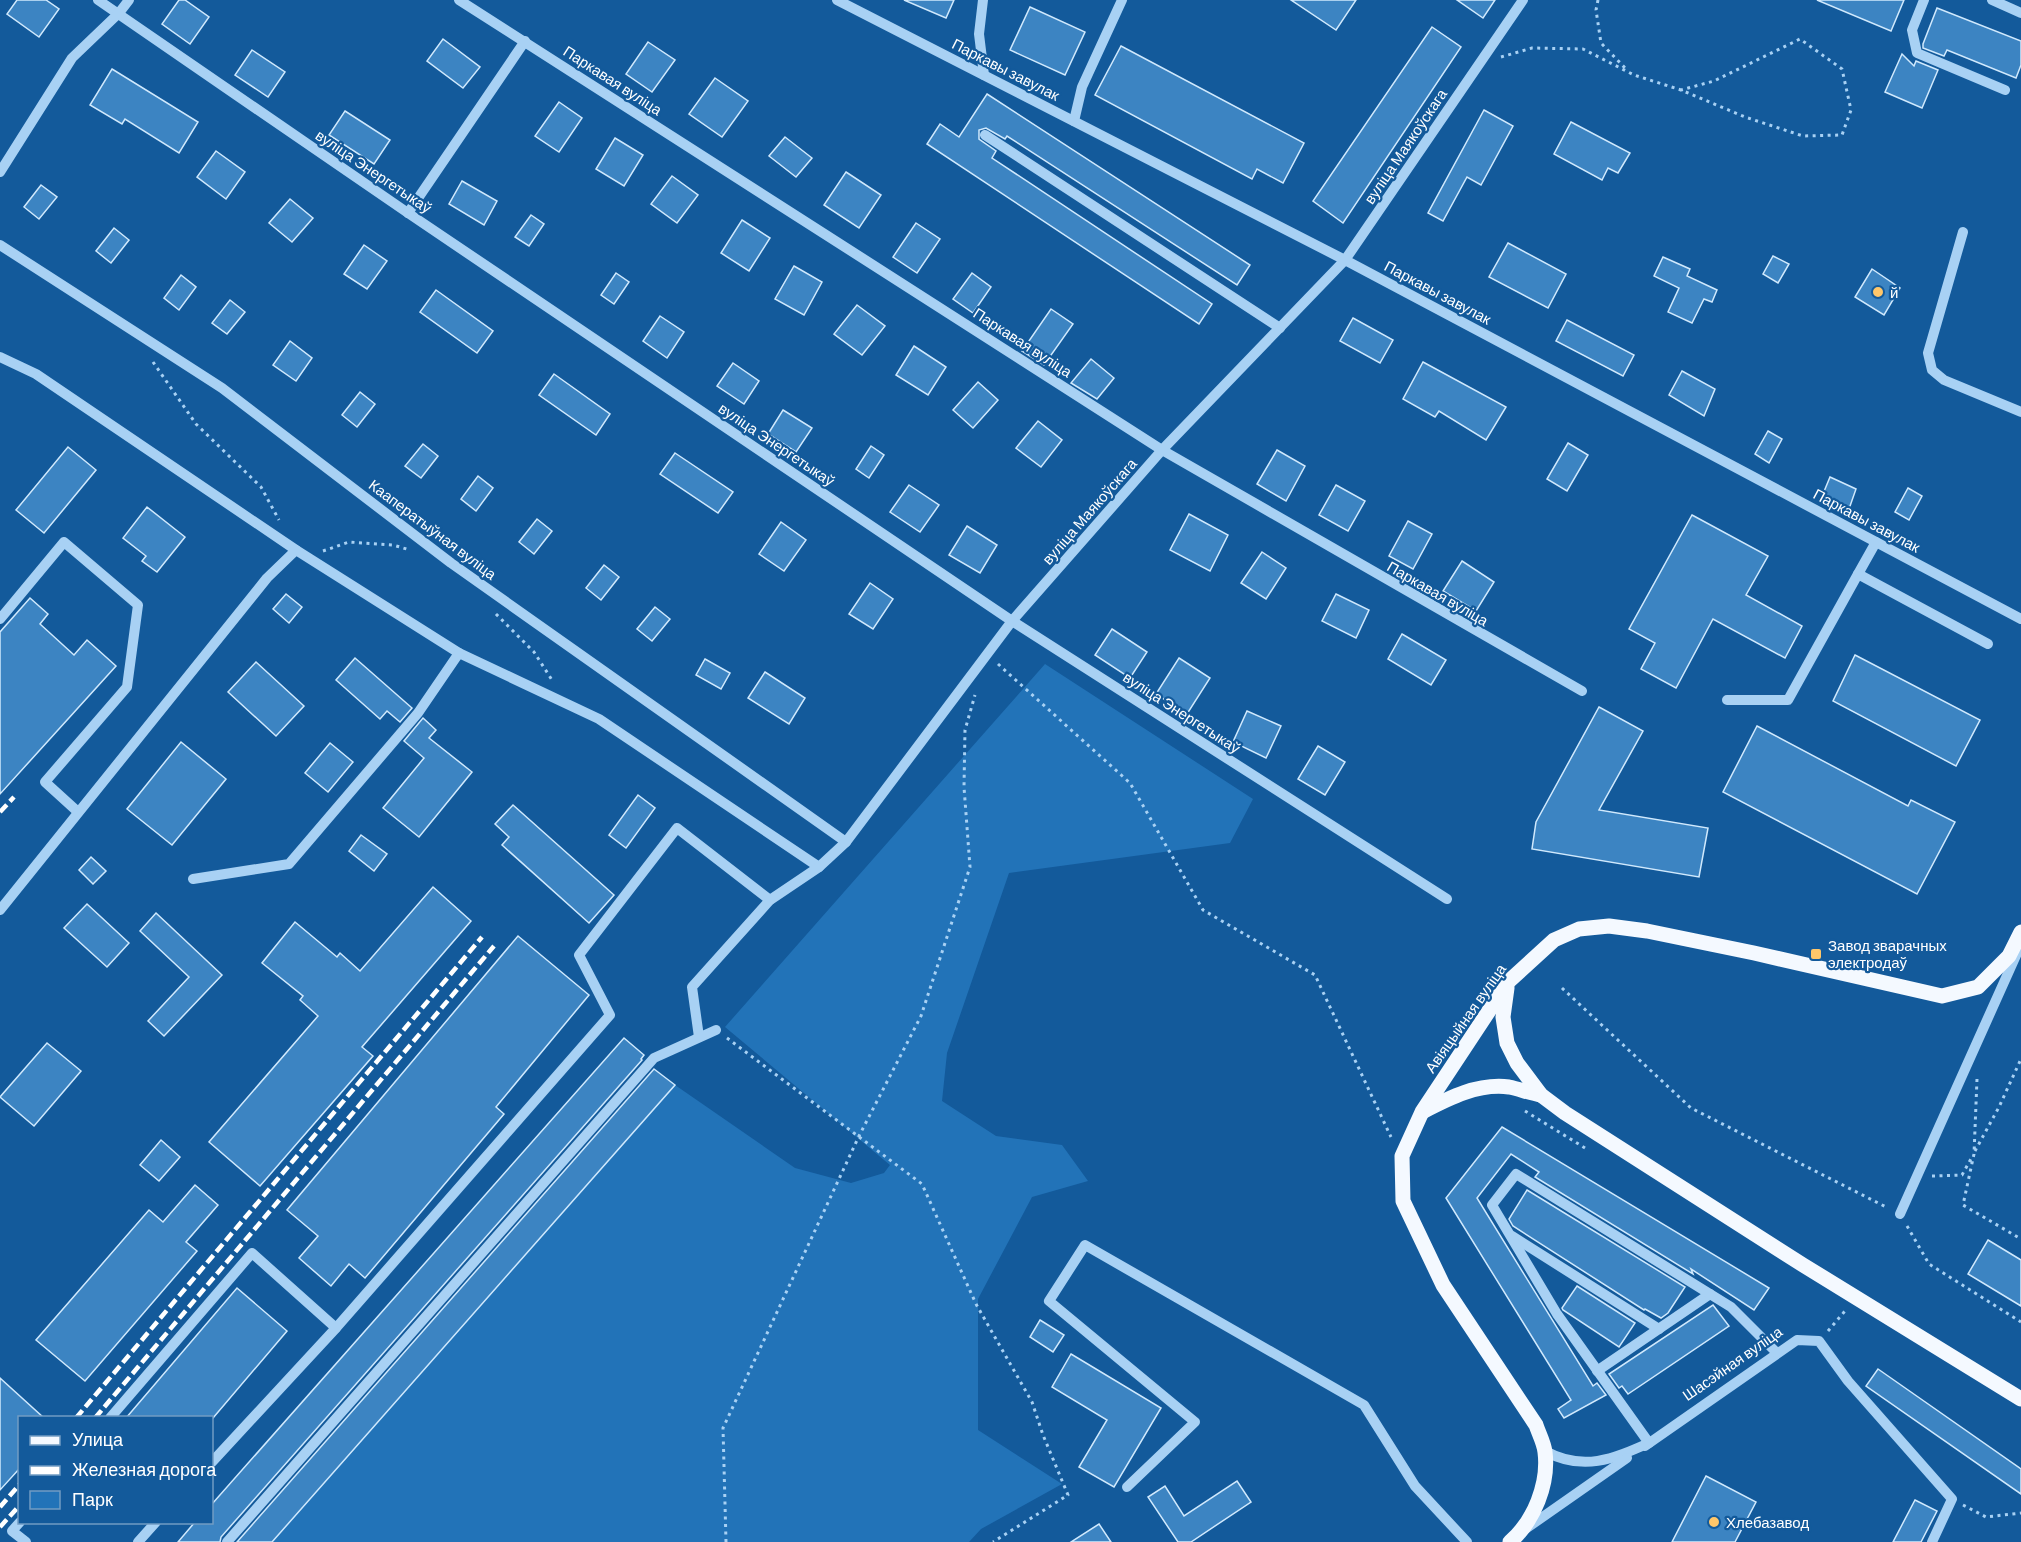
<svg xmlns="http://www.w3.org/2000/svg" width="2021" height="1542" font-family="Barlow,sans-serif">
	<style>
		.green { fill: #2273b8 }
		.building { fill: #3c84c2; stroke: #d0e9fd; stroke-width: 1.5 }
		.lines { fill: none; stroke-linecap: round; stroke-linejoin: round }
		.path { stroke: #a8d1f4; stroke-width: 3; stroke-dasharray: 3 4.5; stroke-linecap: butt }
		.minor { stroke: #a8d1f4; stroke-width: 10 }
		.major { stroke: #f4f9ff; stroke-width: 15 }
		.rail { stroke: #fff; stroke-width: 4.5; stroke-dasharray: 10 4.5; stroke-linecap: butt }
		.poi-dot { fill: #ffc76a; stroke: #135a9b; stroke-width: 2 }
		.labels { text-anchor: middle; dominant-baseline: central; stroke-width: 4.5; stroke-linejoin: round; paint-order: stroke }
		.street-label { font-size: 15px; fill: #fff; stroke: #135a9b }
		.poi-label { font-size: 15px; fill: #fff; stroke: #135a9b; text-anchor: start }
	</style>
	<rect width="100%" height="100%" fill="#135a9b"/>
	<path class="green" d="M1045 664 1253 799 1230 843 1009 873 947 1053 942 1101 996 1136 1062 1145 1088 1181 1032 1197 978 1299V1430L1062 1484 981 1529 969 1542H257L662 1076 795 1168 851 1183 884 1173 890 1165 725 1027Z"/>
	<g class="building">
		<path d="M17 0H46L59 9 39 37 7 14Z"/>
		<path d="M179 0H185L209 17 190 44 162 24Z"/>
		<path d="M904 0H954L946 18Z"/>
		<path d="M1291 0H1356L1336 30Z"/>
		<path d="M1457 0H1495L1483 18Z"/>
		<path d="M1817 0H1904L1891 31Z"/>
		<path d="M1030 7 1085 32 1065 75 1010 50Z"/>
		<path d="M1937 8 2021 41V65L2016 78 1947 50 1944 56 1923 48V44Z"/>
		<path d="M1432 27 1461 47 1343 223 1313 201Z"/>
		<path d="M443 39 480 67 463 88 427 61Z"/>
		<path d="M648 42 675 60 652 92 626 74Z"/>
		<path d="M1121 46 1304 143 1283 183 1257 169 1252 179 1095 95Z"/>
		<path d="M252 50 285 72 268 97 235 75Z"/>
		<path d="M1902 54 1914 66 1916 61 1938 70 1922 108 1885 92Z"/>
		<path d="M112 69 198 122 179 153 125 119 122 124 90 105Z"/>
		<path d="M715 78 748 101 722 137 689 114Z"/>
		<path d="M987 94 1250 265 1237 285 1007 136 1005 139 986 128 979 130V139L996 151 992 158 1212 304 1199 324 927 144 940 124 959 137Z"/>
		<path d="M559 102 582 118 559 152 535 136Z"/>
		<path d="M1484 110 1513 126 1481 185 1467 177 1443 221 1428 213Z"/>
		<path d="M345 111 390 140 374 164 329 135Z"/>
		<path d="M1571 122 1630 153 1618 173 1608 168 1602 180 1554 154Z"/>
		<path d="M785 137 812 158 796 177 769 156Z"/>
		<path d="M615 138 643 155 624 186 596 169Z"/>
		<path d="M216 151 245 172 226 199 197 177Z"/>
		<path d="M846 172 881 195 859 228 824 205Z"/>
		<path d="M672 176 698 195 677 223 651 204Z"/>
		<path d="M462 181 497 201 484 225 449 204Z"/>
		<path d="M41 185 57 197 39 219 24 207Z"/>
		<path d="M290 199 313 218 292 242 269 223Z"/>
		<path d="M531 215 544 224 529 246 515 237Z"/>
		<path d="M742 220 770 238 749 271 721 253Z"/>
		<path d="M916 223 940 239 917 273 893 257Z"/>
		<path d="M114 228 129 240 111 263 96 251Z"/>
		<path d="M1508 243 1566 274 1548 308 1489 277Z"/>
		<path d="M364 245 387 261 367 289 344 274Z"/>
		<path d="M1773 256 1789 264 1778 283 1763 274Z"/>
		<path d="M1663 257 1690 269 1687 276 1717 290 1712 302 1704 299 1692 323 1668 312 1679 288 1654 276Z"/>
		<path d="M794 266 822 282 804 315 775 299Z"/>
		<path d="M1872 269 1900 288 1884 315 1855 297Z"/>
		<path d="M616 273 629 282 614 304 601 295Z"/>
		<path d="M972 273 991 287 973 313 953 299Z"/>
		<path d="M181 275 196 287 179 310 164 298Z"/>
		<path d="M436 290 493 331 477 353 420 312Z"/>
		<path d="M230 300 245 312 227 334 212 323Z"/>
		<path d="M857 305 885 326 862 355 834 334Z"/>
		<path d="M1051 309 1073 324 1044 365 1022 351Z"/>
		<path d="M660 316 684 332 667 358 643 341Z"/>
		<path d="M1353 318 1393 340 1380 363 1340 341Z"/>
		<path d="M1567 320 1634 355 1623 376 1556 341Z"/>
		<path d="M290 341 312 358 296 381 273 365Z"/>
		<path d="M914 346 946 367 928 395 896 375Z"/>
		<path d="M1091 359 1114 378 1097 399 1071 383Z"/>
		<path d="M1423 362 1506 407 1486 440 1439 411 1435 417 1403 399Z"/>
		<path d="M733 363 759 381 744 404 717 386Z"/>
		<path d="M1682 371 1715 389 1704 416 1669 395Z"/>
		<path d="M554 374 610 414 596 435 539 395Z"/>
		<path d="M978 382 998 400 973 428 953 410Z"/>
		<path d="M360 392 375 404 357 427 342 415Z"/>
		<path d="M783 410 812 428 796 452 768 434Z"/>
		<path d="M1038 421 1062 440 1041 467 1016 448Z"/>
		<path d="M1768 431 1782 439 1769 463 1755 454Z"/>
		<path d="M1568 443 1588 455 1567 491 1547 479Z"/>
		<path d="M423 444 438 456 421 478 405 466Z"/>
		<path d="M871 446 884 455 869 478 856 469Z"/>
		<path d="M68 447 96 470 44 533 16 510Z"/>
		<path d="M1277 450 1305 466 1286 501 1257 484Z"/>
		<path d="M675 453 733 492 718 513 660 474Z"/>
		<path d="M478 476 493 488 476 511 461 499Z"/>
		<path d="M1830 477 1856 489 1849 509 1823 494Z"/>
		<path d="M909 485 939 505 920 532 890 512Z"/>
		<path d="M1336 485 1365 501 1348 531 1319 515Z"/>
		<path d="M1908 488 1922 496 1909 520 1895 512Z"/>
		<path d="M147 507 185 537 157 572 142 561 146 556 123 538Z"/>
		<path d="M1189 514 1228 535 1210 571 1170 550Z"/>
		<path d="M1692 515 1768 556 1746 595 1802 626 1785 658 1713 619 1676 688 1641 669 1655 643 1629 629Z"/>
		<path d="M537 519 552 531 534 554 519 542Z"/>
		<path d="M1408 521 1432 534 1413 569 1389 556Z"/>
		<path d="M781 522 806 540 784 571 759 554Z"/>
		<path d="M967 526 997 545 980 573 949 555Z"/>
		<path d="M1262 552 1286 568 1266 599 1241 583Z"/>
		<path d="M1462 561 1494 582 1476 611 1443 591Z"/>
		<path d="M604 565 619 577 601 600 586 588Z"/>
		<path d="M870 583 893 599 873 629 849 614Z"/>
		<path d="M286 594 302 607 289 623 273 609Z"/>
		<path d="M1336 594 1369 610 1356 638 1322 621Z"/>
		<path d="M30 598 48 614 40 624 74 655 87 640 116 666 0 794V632Z"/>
		<path d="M655 607 670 619 652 641 637 629Z"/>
		<path d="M1112 629 1147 652 1130 678 1095 655Z"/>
		<path d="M1402 634 1446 660 1431 685 1388 659Z"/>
		<path d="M1855 655 1980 720 1956 766 1833 701Z"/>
		<path d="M355 658 412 708 400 722 387 711 380 719 336 680Z"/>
		<path d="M1179 658 1210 678 1187 714 1156 694Z"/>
		<path d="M705 659 730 673 721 689 696 675Z"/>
		<path d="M256 662 304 706 276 736 228 692Z"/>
		<path d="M765 672 805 698 789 724 748 698Z"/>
		<path d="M1599 707 1643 731 1599 810 1708 828 1699 877 1532 849 1536 822Z"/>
		<path d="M1247 711 1281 726 1266 758 1233 742Z"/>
		<path d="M423 718 436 730 429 738 472 772 419 837 383 808 424 758 404 741Z"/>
		<path d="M1757 726 1908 806 1911 800 1955 822 1917 894 1723 792Z"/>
		<path d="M181 742 226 779 172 845 127 809Z"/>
		<path d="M330 743 353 762 328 792 305 773Z"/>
		<path d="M1318 746 1345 762 1325 795 1298 779Z"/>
		<path d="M638 795 655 808 626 848 609 835Z"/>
		<path d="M513 805 614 895 589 923 502 845 509 837 495 824Z"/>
		<path d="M361 835 387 854 374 871 349 851Z"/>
		<path d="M91 857 106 871 93 884 79 870Z"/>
		<path d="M433 887 471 921 362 1047 373 1056 260 1186 209 1142 318 1016 300 1000 303 996 262 963 295 922 337 957 340 953 360 971Z"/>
		<path d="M87 904 129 943 107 967 64 928Z"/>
		<path d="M156 913 222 975 164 1036 148 1021 189 977 140 931Z"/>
		<path d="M518 936 589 995 496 1107 504 1114 365 1278 349 1264 331 1286 299 1258 318 1236 287 1210Z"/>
		<path d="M624 1038 644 1055 641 1059 642 1060 221 1537 220 1542H178L195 1522H212V1504Z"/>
		<path d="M47 1043 81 1071 34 1126 0 1097Z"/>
		<path d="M654 1069 675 1085 272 1542H237Z"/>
		<path d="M1502 1127 1769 1288 1754 1310 1691 1269 1693 1274 1535 1177 1539 1172 1511 1154 1477 1198 1593 1386 1597 1383 1606 1395 1564 1418 1558 1409 1571 1400 1446 1198Z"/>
		<path d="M161 1140 180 1157 159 1181 140 1165Z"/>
		<path d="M195 1185 218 1205 186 1242 197 1251 85 1381 36 1340 149 1210 163 1222Z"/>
		<path d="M1527 1190 1685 1287 1668 1313 1661 1318 1645 1309 1644 1310 1513 1226 1509 1219Z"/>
		<path d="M1988 1240 2021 1260V1306L1968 1274Z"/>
		<path d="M1577 1286 1635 1323 1619 1347 1563 1310 1562 1308Z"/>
		<path d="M237 1288 287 1331 213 1418H126Z"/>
		<path d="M1713 1305 1729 1326 1628 1394 1622 1386 1619 1388 1609 1374Z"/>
		<path d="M1040 1320 1064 1335 1053 1352 1030 1337Z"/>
		<path d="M1071 1354 1161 1408 1114 1487 1079 1467 1107 1420 1052 1387Z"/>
		<path d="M1878 1369 2021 1469V1494L1866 1386Z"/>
		<path d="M0 1378 44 1418H20V1468L0 1490Z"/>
		<path d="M1706 1476 1756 1502 1735 1542H1672Z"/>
		<path d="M1237 1481 1251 1502 1191 1542H1178L1148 1497 1165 1486 1184 1516Z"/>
		<path d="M1915 1500 1937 1511 1921 1542H1893Z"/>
		<path d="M1099 1524 1111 1542H1071Z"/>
	</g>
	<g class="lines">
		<g class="path">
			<path d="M1598 0 1596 10 1601 43 1626 69"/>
			<path d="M1501 57 1532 48 1583 49 1634 75 1681 90 1745 117 1803 136 1842 135 1851 110 1842 69 1800 39 1714 81 1681 90"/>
			<path d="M153 362 196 424 261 487 279 520"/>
			<path d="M323 551 349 542 393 545 410 550"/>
			<path d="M496 614 534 652 552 680"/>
			<path d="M998 664 1130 783 1203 910 1315 975 1391 1137"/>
			<path d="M1562 988 1691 1108 1888 1208"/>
			<path d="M727 1038 922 1184 976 1304 1032 1402 1043 1435 1068 1495 993 1542"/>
			<path d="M1977 1079 1974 1154 1963 1205 2021 1239"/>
			<path d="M1525 1111 1585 1148"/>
			<path d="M1975 1151 1999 1107 2021 1059"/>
			<path d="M1932 1176 1962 1175 1972 1157"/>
			<path d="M1907 1226 1929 1264 2021 1322"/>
			<path d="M1828 1331 1845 1311"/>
			<path d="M1963 1505 1986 1517 2021 1513"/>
			<path d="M726 1542 723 1428 859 1136 921 1016 970 867 964 787 965 730 975 695"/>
		</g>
		<g class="minor">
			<path d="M98 0 408 213 1012 621 1447 899"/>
			<path d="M459 0 1162 450 1582 691"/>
			<path d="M837 0 1345 260 2021 619"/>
			<path d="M983 0 979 34 984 75"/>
			<path d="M1924 0 1912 30 1917 53 2005 90"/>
			<path d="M1992 0 2021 13"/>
			<path d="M1074 121 1082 87 1122 0"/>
			<path d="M985 135 1280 328"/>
			<path d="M0 172 72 58 119 13 129 0"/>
			<path d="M408 213 525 41"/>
			<path d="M1963 232 1928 353 1932 370 1944 380 2021 412"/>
			<path d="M0 245 222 388 451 563 846 842"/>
			<path d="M0 357 36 374 296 550 459 653"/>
			<path d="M1876 542 1858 574 1988 644"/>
			<path d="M0 619 64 542 138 605 127 687 45 782 78 812"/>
			<path d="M1727 700H1788L1858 574"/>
			<path d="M193 879 289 864 418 713 459 653 599 719 819 867"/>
			<path d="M0 910 267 578 296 550"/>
			<path d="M699 1037 692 987 770 900 819 867 846 842 1012 621 1162 450 1345 260 1523 0"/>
			<path d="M1900 1214 2018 951"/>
			<path d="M1512 1236 1659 1329"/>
			<path d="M1597 1371 1710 1294"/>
			<path d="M110 1418 252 1253 336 1328"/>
			<path d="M1645 1446 1797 1340 1819 1341 1848 1381 1952 1499 1932 1542"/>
			<path d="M1545 1451C1583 1472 1613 1459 1649 1443L1557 1314 1492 1205 1516 1174 1731 1307 1777 1353"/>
			<path d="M212 1462 336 1328 610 1015 579 955 677 828 770 900"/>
			<path d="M1127 1487 1195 1422 1049 1301 1085 1245 1364 1405 1415 1486 1467 1542"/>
			<path d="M20 1522 12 1531 26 1542"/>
			<path d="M1524 1530 1627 1458"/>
			<path d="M138 1542 156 1522"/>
			<path d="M227 1542 654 1058 716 1030"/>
		</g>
		<g class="major">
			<path d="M1507 988 1503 1017 1507 1043 1517 1063 1541 1095 1565 1113 1803 1265 2021 1399"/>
			<path d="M1424 1111C1449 1098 1478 1083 1509 1087 1519 1089 1530 1093 1541 1095"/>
			<path d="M1510 1542C1534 1521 1549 1484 1545 1452 1544 1443 1539 1434 1536 1425L1443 1285 1403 1201 1402 1156 1422 1112 1508 982 1554 940 1579 929 1609 926 1647 931 1754 953 1942 996 1978 987 2009 956 2021 932"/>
		</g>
		<g class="rail">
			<path d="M0 812 14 797"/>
			<path d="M76 1418 482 937"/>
			<path d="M95 1418 494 946"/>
			<path d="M0 1507 20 1484"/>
			<path d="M0 1527 20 1505"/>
		</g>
	</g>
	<g class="poi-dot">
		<circle cx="1878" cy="292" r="6"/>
		<rect x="1810" y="948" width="12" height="12" rx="3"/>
		<circle cx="1714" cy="1522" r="6"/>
	</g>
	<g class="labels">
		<g class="street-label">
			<text transform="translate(1006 69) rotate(27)">Паркавы завулак</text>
			<text transform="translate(613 80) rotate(33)">Паркавая вуліца</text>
			<text transform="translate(1405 146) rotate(-56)">вуліца Маякоўскага</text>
			<text transform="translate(374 171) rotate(34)">вуліца Энергетыкаў</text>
			<text transform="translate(1438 292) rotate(28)">Паркавы завулак</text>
			<text transform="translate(1023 342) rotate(33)">Паркавая вуліца</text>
			<text transform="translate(777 444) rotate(34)">вуліца Энергетыкаў</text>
			<text transform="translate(1089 511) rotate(-49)">вуліца Маякоўскага</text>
			<text transform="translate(1867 520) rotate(28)">Паркавы завулак</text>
			<text transform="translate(433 529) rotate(37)">Кааператыўная вуліца</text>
			<text transform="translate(1438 593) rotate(30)">Паркавая вуліца</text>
			<text transform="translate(1182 712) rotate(33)">вуліца Энергетыкаў</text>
			<text transform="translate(1465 1018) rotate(-55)">Авіяцыйная вуліца</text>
			<text transform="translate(1732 1363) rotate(-35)">Шасэйная вуліца</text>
		</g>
		<g class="poi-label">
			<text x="1890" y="292">й</text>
			<text x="1828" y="945">Завод зварачных<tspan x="1828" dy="17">электродаў</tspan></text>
			<text x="1726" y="1522">Хлебазавод</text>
		</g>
	</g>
	<rect x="18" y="1416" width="195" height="108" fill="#135a9b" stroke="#719cc3" stroke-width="1.5"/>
	<rect x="30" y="1436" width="30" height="9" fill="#f4f9ff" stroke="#719cc3" stroke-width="1.5"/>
	<text x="72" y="1446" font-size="18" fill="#ffffff">Улица</text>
	<rect x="30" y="1466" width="30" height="9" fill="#ffffff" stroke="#719cc3" stroke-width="1.5"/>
	<text x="72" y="1476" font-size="18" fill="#ffffff">Железная дорога</text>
	<rect x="30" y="1491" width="30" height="18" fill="#2273b8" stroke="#719cc3" stroke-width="1.5"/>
	<text x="72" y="1506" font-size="18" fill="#ffffff">Парк</text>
</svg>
